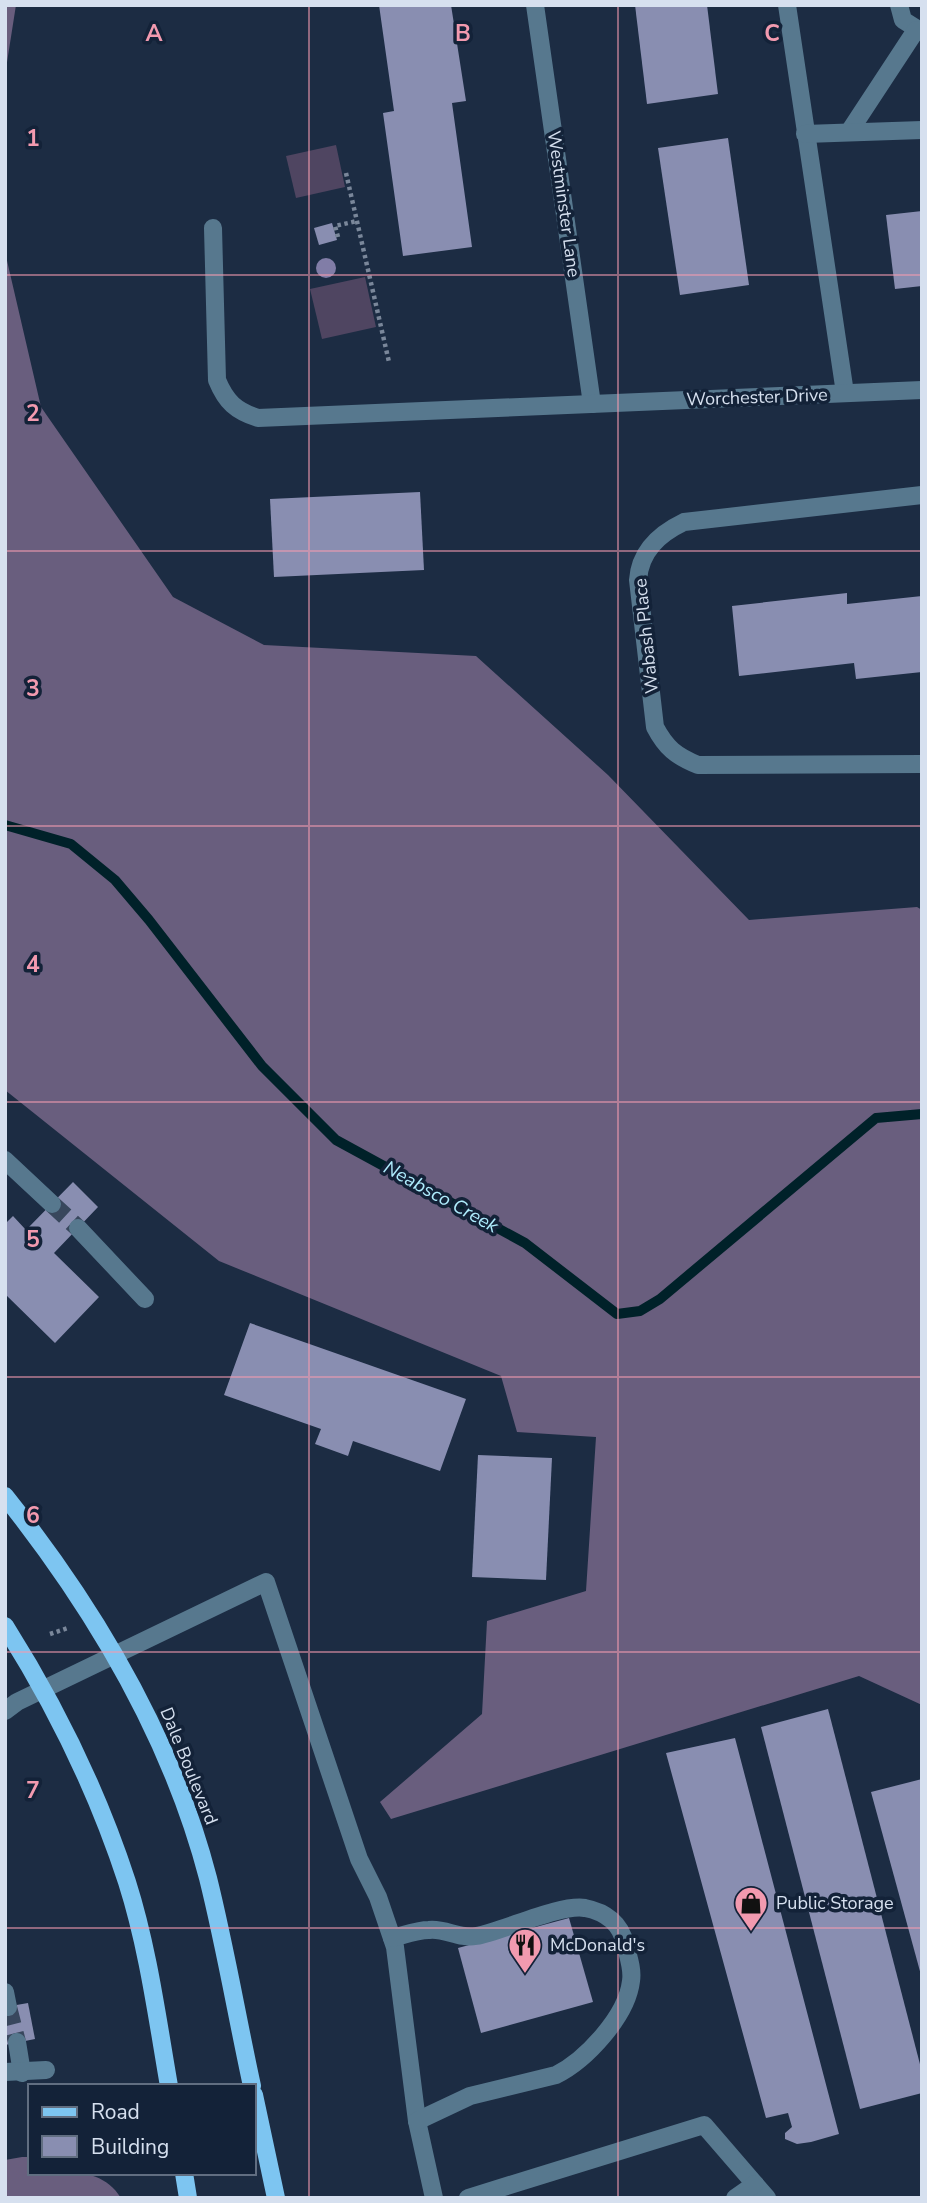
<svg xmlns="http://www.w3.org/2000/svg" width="927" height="2203" font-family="'Nunito Sans',sans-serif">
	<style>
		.green { fill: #4f4561 }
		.forest { fill: #695e7e }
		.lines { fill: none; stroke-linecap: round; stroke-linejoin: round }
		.stream { stroke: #002129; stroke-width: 10 }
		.building { fill: #898eb1 }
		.minor-tunnel { stroke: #38475d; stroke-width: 18; stroke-dasharray: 18 9; stroke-linecap: butt }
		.path { stroke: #7a879a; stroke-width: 4.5; stroke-dasharray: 3.5 3.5; stroke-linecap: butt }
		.minor { stroke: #57788e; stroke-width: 18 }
		.major { stroke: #7dc5f1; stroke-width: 18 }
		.tree { fill: #817da7 }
		.grid { fill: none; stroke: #f29aaf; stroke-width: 2; stroke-opacity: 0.55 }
		.labels { text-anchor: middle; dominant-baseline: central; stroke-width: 7; stroke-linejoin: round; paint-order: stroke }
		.street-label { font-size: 18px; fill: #d6e0ef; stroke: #132238 }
		.poi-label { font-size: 18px; fill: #d6e0ef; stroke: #132238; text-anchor: start }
		.water-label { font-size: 19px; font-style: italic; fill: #afecfd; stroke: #132238 }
		.grid-label { font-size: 23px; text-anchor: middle; font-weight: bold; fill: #f29aaf; stroke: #132238; stroke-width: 7; stroke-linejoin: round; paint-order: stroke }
	</style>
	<rect width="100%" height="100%" fill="#1c2c43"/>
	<g class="green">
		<path d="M336 145 345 187 296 198 286 156Z"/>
		<path d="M365 277 376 327 322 339 310 289Z"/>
	</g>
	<g class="forest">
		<path d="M5 5H16L5 75Z"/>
		<path d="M5 252 41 407 173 597 264 645 476 656 608 775 749 920 917 907 922 910V1705L859 1676 391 1819 380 1802 482 1714 487 1621 586 1591 596 1437 517 1432 501 1376 219 1261 5 1090Z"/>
		<path d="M22 2157H30V2173C63 2173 101 2165 121 2198H5V2160Z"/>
	</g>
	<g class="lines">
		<path class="stream" d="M5 825 71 844 115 880 149 920 262 1066 336 1140 525 1243 617 1314 640 1311 660 1299 876 1118 922 1114"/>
	</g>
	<g class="building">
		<path d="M379 5H451L466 101 452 103 472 247 403 256 383 113 394 111Z"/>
		<path d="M635 5H707L718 94 647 104Z"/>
		<path d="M728 138 749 285 680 295 658 148Z"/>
		<path d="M922 211V286L895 289 886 215Z"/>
		<path d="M332 223 337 240 319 245 314 228Z"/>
		<path d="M420 492 424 570 274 577 270 499Z"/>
		<path d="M847 593V604L922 596V672L856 679 854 663 739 676 732 606Z"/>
		<path d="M73 1182 98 1207 54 1253 99 1297 55 1343 5 1294V1224L13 1216 26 1230Z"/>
		<path d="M250 1323 466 1399 440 1471 353 1441 348 1456 315 1444 321 1429 224 1395Z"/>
		<path d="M478 1455 552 1458 546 1580 472 1577Z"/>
		<path d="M828 1709 922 2072V2093L860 2109 761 1727Z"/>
		<path d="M735 1738 839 2134 811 2142 797 2144 785 2139V2133L792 2127 788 2113 766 2118 666 1753Z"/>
		<path d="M922 1779V1975H921L871 1792Z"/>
		<path d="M569 1918 593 2002 481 2033 458 1948Z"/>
		<path d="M28 2003 35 2039 5 2045V2007Z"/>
	</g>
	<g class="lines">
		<g class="minor-tunnel">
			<path d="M52 1204 78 1228"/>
			<path d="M8 2007 17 2042"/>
		</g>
		<g class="path">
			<path d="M346 173 389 362"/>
			<path d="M338 237 335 226 357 221"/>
			<path d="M50 1634 68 1628"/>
		</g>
		<g class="minor">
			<path d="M535 5 592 404"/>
			<path d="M787 5 845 393"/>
			<path d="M899 5 903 20 922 32"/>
			<path d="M849 132 916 30"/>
			<path d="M805 134 922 130"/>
			<path d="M213 228 217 380C226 402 236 411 258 418L922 390"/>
			<path d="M922 495 684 522C659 534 640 551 638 580L655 727C666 748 676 756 698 765L922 764"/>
			<path d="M5 1160 52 1204"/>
			<path d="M78 1228 145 1299"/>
			<path d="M5 1711 17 1702 266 1582 359 1859 378 1897 395 1947 417 2121 434 2198"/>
			<path d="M392 1938C404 1935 417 1930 429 1930 445 1928 459 1939 476 1936 504 1931 559 1904 585 1908 606 1912 621 1924 625 1944 628 1956 633 1969 631 1981 627 2016 586 2060 556 2075L470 2096 417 2121"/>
			<path d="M5 1992 8 2007"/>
			<path d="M17 2042 22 2073"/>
			<path d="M5 2072 46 2070"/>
			<path d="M468 2198 704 2125 767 2198"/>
			<path d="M735 2198 755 2184"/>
		</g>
		<g class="major">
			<path d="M5 1496C95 1609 171 1736 208 1878 225 1946 237 2017 252 2086"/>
			<path d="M5 1626C55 1705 98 1793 127 1882 148 1948 157 2017 169 2086"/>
			<path d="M254 2095 276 2198"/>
			<path d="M184 2173 188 2198"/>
		</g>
	</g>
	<circle class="tree" cx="326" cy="268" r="10"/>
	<path class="grid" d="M309 5V2198M618 5V2198M5 275H922M5 551H922M5 826H922M5 1102H922M5 1377H922M5 1652H922M5 1928H922"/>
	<defs>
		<symbol id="shop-pin" viewBox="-11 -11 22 30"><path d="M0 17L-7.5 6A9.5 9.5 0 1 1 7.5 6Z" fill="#f29aaf" stroke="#132238"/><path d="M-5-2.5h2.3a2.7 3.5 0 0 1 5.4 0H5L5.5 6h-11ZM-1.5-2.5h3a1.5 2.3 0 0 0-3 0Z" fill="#111"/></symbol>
		<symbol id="restaurant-pin" viewBox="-11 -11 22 30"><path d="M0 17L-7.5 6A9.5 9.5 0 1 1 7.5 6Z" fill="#f29aaf" stroke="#132238"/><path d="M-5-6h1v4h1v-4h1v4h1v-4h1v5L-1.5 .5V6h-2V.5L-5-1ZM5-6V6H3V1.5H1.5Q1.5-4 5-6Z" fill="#111"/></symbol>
	</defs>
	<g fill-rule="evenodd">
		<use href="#shop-pin" x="732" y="1884" width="38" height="52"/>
		<use href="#restaurant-pin" x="506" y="1926" width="38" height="52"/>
	</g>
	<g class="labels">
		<g class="street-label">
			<text transform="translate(564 204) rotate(82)">Westminster Lane</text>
			<text transform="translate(757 397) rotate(-2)">Worchester Drive</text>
			<text transform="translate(646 636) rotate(-96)">Wabash Place</text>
			<text transform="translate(189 1766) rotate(68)">Dale Boulevard</text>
		</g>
		<g class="poi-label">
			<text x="776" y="1903">Public Storage</text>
			<text x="550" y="1945">McDonald's</text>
		</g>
		<g class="water-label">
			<text transform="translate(441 1197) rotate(29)">Neabsco Creek</text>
		</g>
	</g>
	<g class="grid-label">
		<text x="154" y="41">A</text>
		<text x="463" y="41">B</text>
		<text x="772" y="41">C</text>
		<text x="33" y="146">1</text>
		<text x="33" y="421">2</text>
		<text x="33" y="696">3</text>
		<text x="33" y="972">4</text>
		<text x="33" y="1247">5</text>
		<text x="33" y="1523">6</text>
		<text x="33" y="1798">7</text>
	</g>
	<rect width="927" height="2203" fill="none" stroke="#d6e0ef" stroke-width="14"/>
	<rect x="28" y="2084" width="228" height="91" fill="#132238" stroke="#616e81" stroke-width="2"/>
	<rect x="42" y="2107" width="35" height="10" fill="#7dc5f1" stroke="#616e81" stroke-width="2"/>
	<text x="91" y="2119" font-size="21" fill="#d6e0ef">Road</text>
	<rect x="42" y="2136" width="35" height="21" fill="#898eb1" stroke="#616e81" stroke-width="2"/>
	<text x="91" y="2154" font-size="21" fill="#d6e0ef">Building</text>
</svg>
